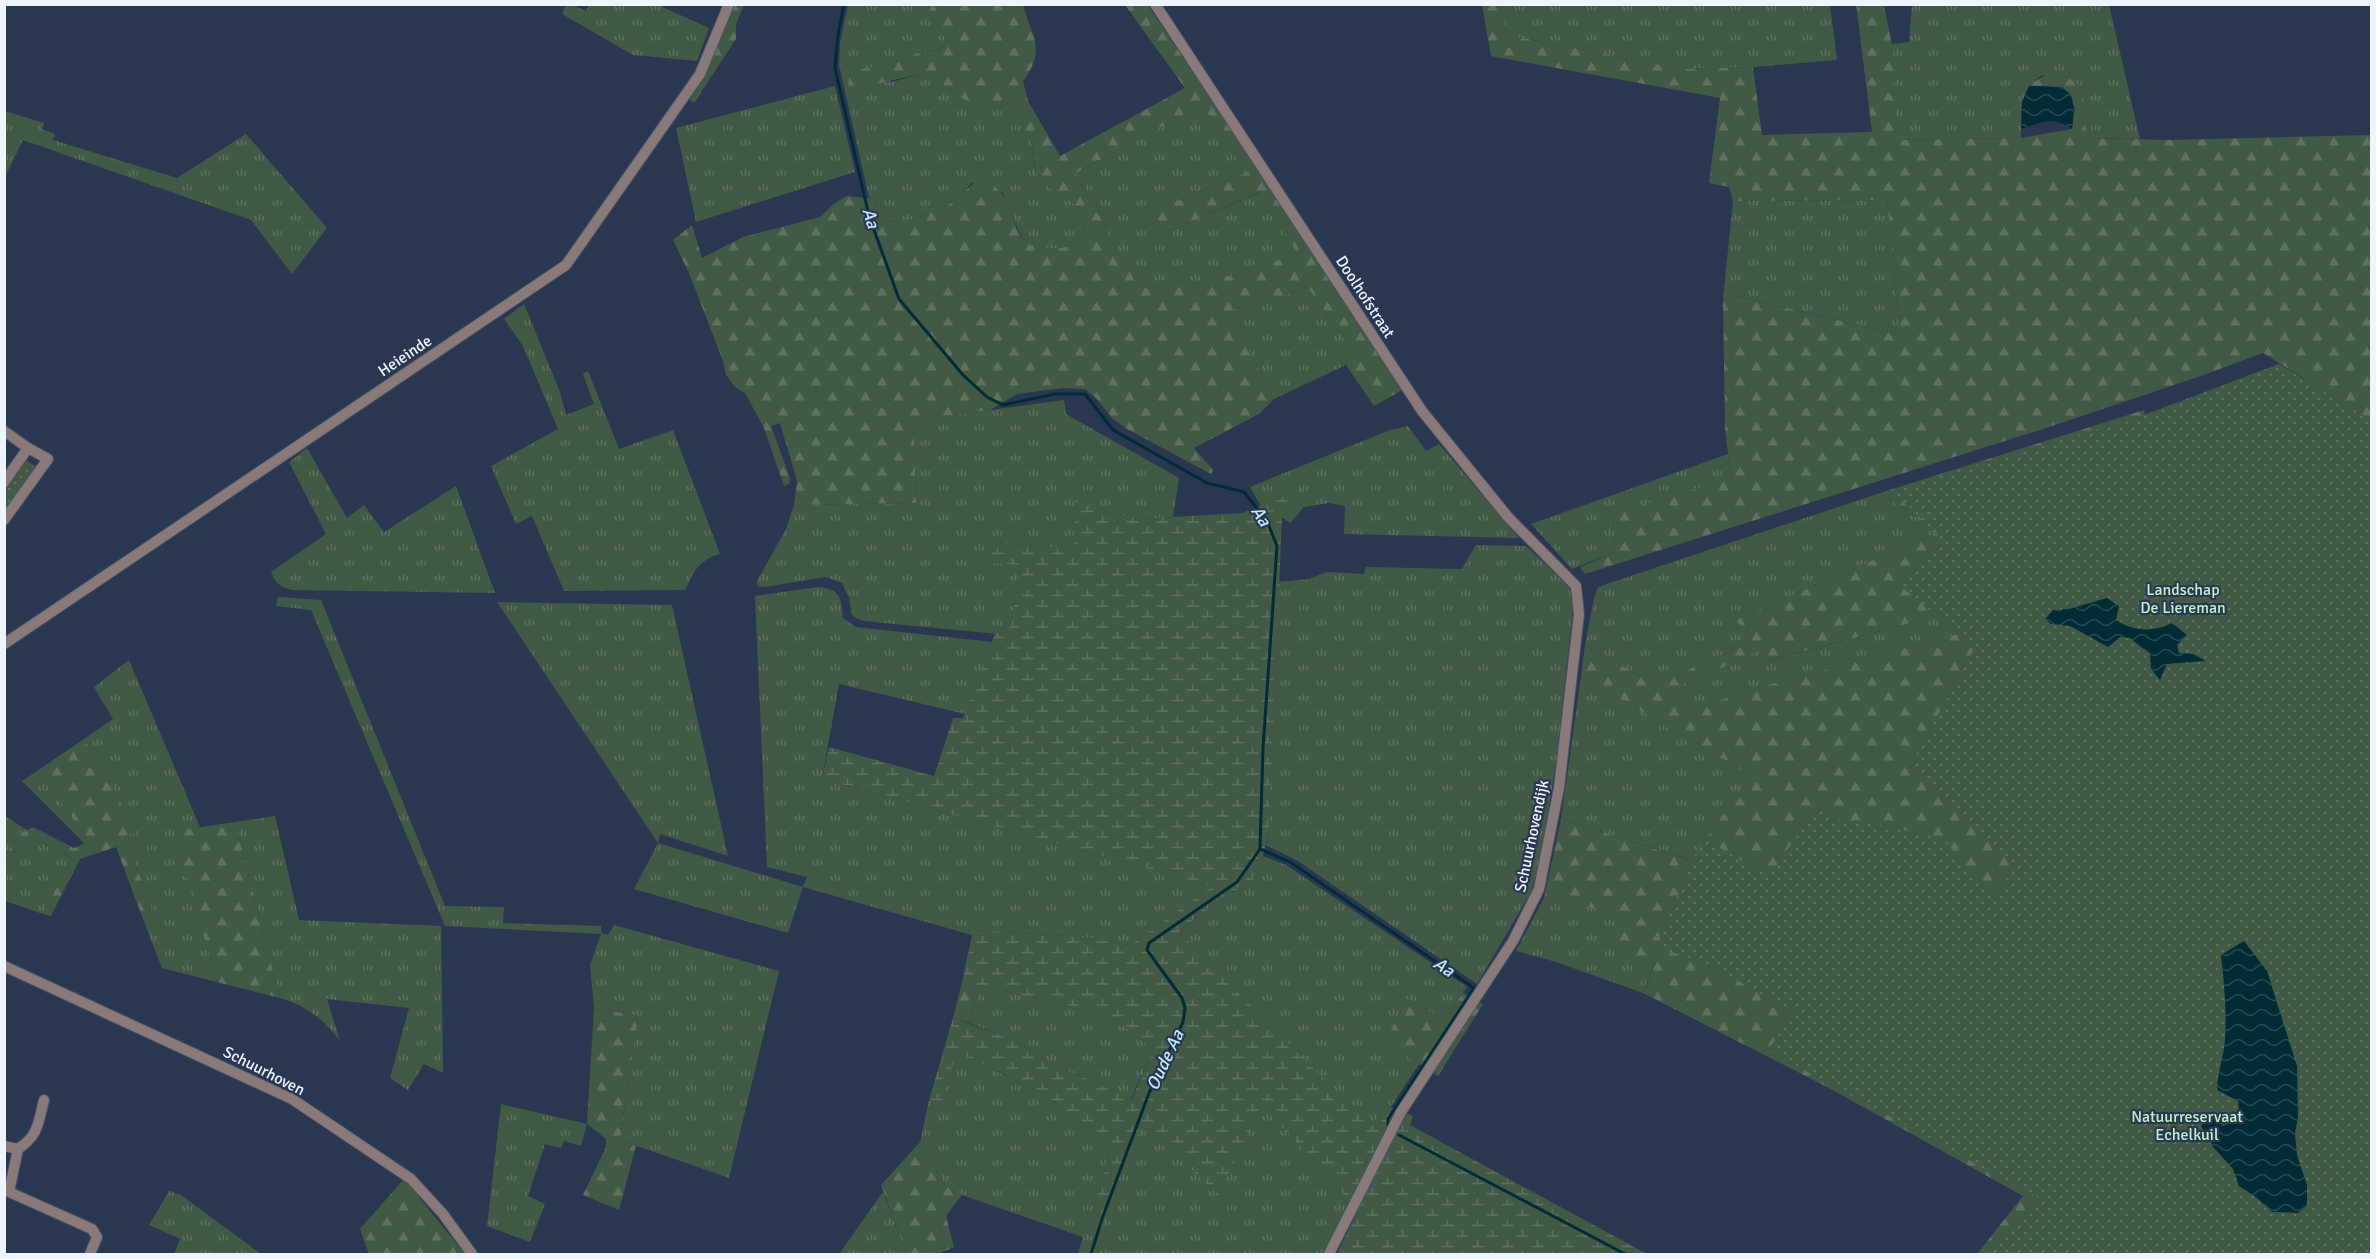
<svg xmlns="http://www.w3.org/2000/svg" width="2376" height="1259" font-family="Signika,sans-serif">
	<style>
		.grass { fill: url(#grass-tufts) }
		.forest { fill: url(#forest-firs); fill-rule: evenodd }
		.wetland { fill: url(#wetland-marsh) }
		.park { fill: url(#park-dots) }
		.water { fill: url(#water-waves) }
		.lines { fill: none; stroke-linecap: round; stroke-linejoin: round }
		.stream { stroke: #012c36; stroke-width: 3 }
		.minor-casing { stroke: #455269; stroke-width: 12 }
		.minor { stroke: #8a7979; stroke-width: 10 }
		.labels { text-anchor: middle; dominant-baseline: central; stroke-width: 4.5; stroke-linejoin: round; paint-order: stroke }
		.street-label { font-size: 16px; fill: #eff5ff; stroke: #293751 }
		.park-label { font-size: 16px; fill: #c2f3c7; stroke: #293751 }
		.water-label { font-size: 18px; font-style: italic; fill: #c2ebf9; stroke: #293751 }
	</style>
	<defs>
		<pattern id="grass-tufts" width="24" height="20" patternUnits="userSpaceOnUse" patternTransform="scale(1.5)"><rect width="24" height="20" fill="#425945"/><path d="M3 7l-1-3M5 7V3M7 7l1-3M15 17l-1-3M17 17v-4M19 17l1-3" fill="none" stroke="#5e7161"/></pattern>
		<pattern id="forest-firs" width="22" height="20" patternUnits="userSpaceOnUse" patternTransform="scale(1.5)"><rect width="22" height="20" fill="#425945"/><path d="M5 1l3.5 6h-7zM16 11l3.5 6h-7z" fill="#5e7161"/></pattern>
		<pattern id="wetland-marsh" width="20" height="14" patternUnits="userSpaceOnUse" patternTransform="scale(1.5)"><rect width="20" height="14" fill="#425945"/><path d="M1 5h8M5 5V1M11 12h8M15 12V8" fill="none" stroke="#5e7161"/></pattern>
		<pattern id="park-dots" width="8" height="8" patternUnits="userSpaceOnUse" patternTransform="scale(1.5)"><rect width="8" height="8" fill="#425945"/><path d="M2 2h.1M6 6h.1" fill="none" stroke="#5e7161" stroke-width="1.8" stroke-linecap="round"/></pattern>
		<pattern id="water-waves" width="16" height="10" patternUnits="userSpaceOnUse" patternTransform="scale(1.5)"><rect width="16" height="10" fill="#012c36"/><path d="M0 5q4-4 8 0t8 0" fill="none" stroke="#264b54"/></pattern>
	</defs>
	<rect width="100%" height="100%" fill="#293751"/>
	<g class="grass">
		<path d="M566 4 572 5 586 11 589 5H658L709 28 697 61 633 55 562 14Z"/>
		<path d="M848 5H931L929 12 947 41 938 50 923 51 893 63 850 71 892 82 921 74H932L953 93 1011 99C1018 114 1027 130 1032 145 1034 154 1033 165 1037 173 1048 198 1084 190 1085 235 1074 245 1066 249 1051 248 1043 248 1034 248 1028 243 1017 234 1009 205 1002 192L971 183C966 189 961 196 954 201 937 213 897 227 878 220V210L874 199 869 198 839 65 840 43Z"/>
		<path d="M1500 5H1830L1837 60 1753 67 1681 69 1507 35Z"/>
		<path d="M1912 5H2109L2140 139 2085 138 2083 89 2042 75C2016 95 2023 109 2021 138L1895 140 1892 44 1909 42Z"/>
		<path d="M835 86 855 172 696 222 676 128Z"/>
		<path d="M1202 105 1248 172 1155 210 1161 235 1260 192 1297 251C1249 279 1190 286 1136 283L1076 173Z"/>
		<path d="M5 111 44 123 42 129 55 134 53 140 177 178 246 134 327 228 292 274 251 220 23 140 5 177Z"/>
		<path d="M1887 200 1899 323 1893 333 1737 296 1723 299 1733 201Z"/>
		<path d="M1308 288 1350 347 1346 365 1274 399 1228 311Z"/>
		<path d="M524 304 560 392 566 415 594 404 583 374 588 371 619 449 673 430 720 554C702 558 691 573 686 590L564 591 532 516 516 524 491 466 558 429 523 346 504 319Z"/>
		<path d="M1064 400 1066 414 1179 478 1173 517 1138 519 1104 512 1076 525 1074 544 1064 548 994 542 1022 564 1008 635 864 621C846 615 853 613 849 598 847 593 844 588 842 583L826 577 764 587 757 586V581L786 529 794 505 916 503 914 420Z"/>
		<path d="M1408 426 1426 451 1439 444 1519 538 1344 534 1345 506 1329 503 1304 507 1290 523 1282 517 1303 497V489L1261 506 1250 487 1390 430Z"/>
		<path d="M307 448 347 518 364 505 384 532 456 486 495 593 292 590C281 587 275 583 271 572L326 534 289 462Z"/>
		<path d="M1728 454 1731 479 1613 514 1615 552 1572 569 1531 524Z"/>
		<path d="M1880 493 1938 532 1737 620 1754 642 1654 684 1585 645 1594 598 1598 587Z"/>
		<path d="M1476 545 1526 546 1569 587 1573 596V610L1556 764 1539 867 1530 894 1477 984 1298 861 1266 845 1269 832 1278 582 1309 579 1327 572 1364 574 1366 567 1462 569Z"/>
		<path d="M818 587C841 589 841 598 843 618L856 627 992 642 965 714 839 684 822 779 1213 886 1130 945 1083 937 973 930 972 935 803 887 788 933 634 889 658 843 497 602 672 605 728 856 660 834 658 843 803 887 807 877 767 867 755 596Z"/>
		<path d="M278 597 321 600 445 906 504 907 503 923 601 926V933L608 935 614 925 779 971 729 1178 620 1140 638 1016 594 1008 590 965 601 934 445 926 311 610 276 606Z"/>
		<path d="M1940 615 1963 633 1757 688 1697 708 1666 691 1760 650 1769 661Z"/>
		<path d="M129 660 200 827 175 831 217 982 162 968 141 914 152 909 125 836 136 832 84 739 113 719 94 687Z"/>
		<path d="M1581 676 1752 776 1691 860 1561 819Z"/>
		<path d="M37 771 91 841 85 844 22 781Z"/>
		<path d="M5 816 27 830 22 833 5 854Z"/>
		<path d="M275 816 299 920 441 926 443 1073 424 1064 408 1090 390 1078 409 1008 327 999 340 1041C325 1020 305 1005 280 998L235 822Z"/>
		<path d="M29 836 72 858 43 914 5 901V861Z"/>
		<path d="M1263 856 1286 865 1467 987 1444 1020 1408 999 1384 1042 1419 1064 1391 1107 1385 1105 1371 1128 1179 932 1220 899 1252 881Z"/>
		<path d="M1544 898 1626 915 1655 962 1643 993 1556 962 1516 951Z"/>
		<path d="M981 986 1093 1011 1117 1020 1153 1050 1131 1099 1059 1067 1009 1038 969 1023Z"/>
		<path d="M962 1055 1040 1092 1112 1143 1093 1211 1103 1216 1142 1121 1262 1104 1351 1202 1324 1254H1078L1083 1237 962 1195 944 1185 920 1142 929 1100 941 1102 953 1062Z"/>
		<path d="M501 1104 587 1124 581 1146 564 1141 561 1148 545 1144 528 1196 545 1204 530 1242 487 1226Z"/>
		<path d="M169 1191 181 1195 261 1254H174L180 1239 149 1225Z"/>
		<path d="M883 1192 907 1254H839Z"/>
	</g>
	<g class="forest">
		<path d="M1856 4 1884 5 1893 50 1895 140 2021 138 2072 129 2075 108 2063 87 2029 86C2052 67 2061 72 2083 88L2086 138 2169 140 2371 135V429L2300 376 2263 353 2198 377 2043 429 1585 574 1580 567 1615 552 1613 514 1731 478 1725 429 1723 299 1736 296 1893 333 1899 323 1887 200 1733 201 1729 187 1709 183 1720 98 1491 56 1482 5H1500L1507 35 1681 69 1753 67 1762 135 1872 132Z"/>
		<path d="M732 5H744L736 24V39L694 103 690 100Z"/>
		<path d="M931 5H1023C1032 38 1047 49 1023 81L1028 101 1060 156 1185 88 1125 5H1148L1404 389 1374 406 1346 365 1350 347 1308 288 1228 311 1274 399 1259 414 1194 448 1213 470 1211 474 1127 429 1113 419 1096 398 1085 389 1063 388 1017 394 990 410 914 420 916 503 794 505 797 481 780 423 771 426 790 478 789 484 784 486 764 428 745 393 736 388 726 375 723 361 689 273 673 240 692 225 702 258 743 237 820 217 835 203 847 196 874 199 878 211V220C897 227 938 213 955 200 965 193 969 184 981 179 1019 194 1006 227 1029 244 1036 248 1044 248 1052 248 1066 249 1074 244 1085 235 1084 193 1054 201 1038 175 1033 166 1035 152 1031 142 1025 128 1018 114 1011 99 978 115 956 97 932 74H921L876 84 848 86 850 71 893 63 923 51 938 50 947 41 929 12ZM1202 105 1248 172 1155 210 1154 222 1161 235 1259 192 1296 251C1249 279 1190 286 1136 282L1076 173Z"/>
		<path d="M2144 410 2168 542 2319 1254H1977L2023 1196 1829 1088 1643 993 1655 963 1616 954 1625 915 1544 898 1561 819 1690 860 1752 776 1581 676 1585 645 1654 684 1753 642 1736 620 1938 532 1880 493ZM1940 615 1962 633 1757 688 1697 708 1667 691 1760 651 1768 661Z"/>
		<path d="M84 739 137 832 125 836 152 909 141 914 116 847 80 859 51 916 43 914 72 858 29 836 5 861V854L22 833 33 827 74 848 90 841 37 771Z"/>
		<path d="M235 822 280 998 217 982 174 831Z"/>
		<path d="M962 982 981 986 969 1023 953 1018Z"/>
		<path d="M1463 993 1483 1004 1438 1076 1384 1042 1408 999 1444 1020Z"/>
		<path d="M594 1008 638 1016 620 1140 636 1146 619 1210 583 1195 606 1147V1139L587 1124Z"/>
		<path d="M920 1142 944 1185 962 1195 946 1216 954 1247 938 1254H907L881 1185Z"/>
		<path d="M404 1179 465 1254H369L360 1229Z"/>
	</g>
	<path class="wetland" d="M1303 489V497L1282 517 1269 832 1261 863 1252 881 1220 899 1179 932 1371 1127 1385 1105 1413 1116 1410 1125 1647 1254H1337L1358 1210 1262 1105 1218 1195 1143 1122 1103 1216 1093 1211 1112 1143 1040 1092 962 1055 953 1063 941 1103 929 1100 953 1018 1009 1038 1059 1067 1132 1099 1153 1050 1117 1020 1093 1011 962 982 973 930 1083 937 1130 945 1212 886 822 779 829 747 934 776 953 718H963L995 633 1008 634 1022 565 988 563 985 551 994 542 1064 548 1074 544 1076 500 1088 493 1104 512 1138 519 1242 513Z"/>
	<g class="park">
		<path d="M2279 364 2371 420V1254H1989L2040 1199 1768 1050 1794 1012 1707 964 1657 947 1660 935 1703 838 1768 876 1818 807 1833 818 1846 821 1868 822 1926 835 1948 843 1970 877 1994 895 2016 867 1909 768 1975 647 1898 584 1941 538 1891 490 2136 418Z"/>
		<path d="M25 459 37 468 5 514V489Z"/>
	</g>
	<g class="water">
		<path d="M2029 86C2069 87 2077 85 2072 129 2051 116 2043 122 2021 129L2022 102Z"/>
		<path d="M2107 598 2119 606 2116 620C2134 632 2154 632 2172 623L2187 635 2177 645 2179 653 2193 654 2206 661 2167 664 2160 680 2151 669 2150 654 2130 638 2120 637 2108 647 2070 626 2051 624 2045 619 2053 610 2069 609Z"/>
		<path d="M2244 941 2267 971 2297 1066 2298 1117 2295 1134 2297 1155 2307 1185V1206L2298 1213 2272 1212 2257 1198 2239 1186 2233 1169 2213 1147 2201 1126 2210 1115 2223 1126 2240 1119 2238 1101 2217 1090C2217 1073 2224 1057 2225 1039 2227 1012 2224 983 2221 955Z"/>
	</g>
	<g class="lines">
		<g class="stream">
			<path d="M844 4 838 35 835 68 869 216 899 299 963 375 987 397 1003 405 1055 394H1085L1113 430 1207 483 1244 492 1267 521 1277 546 1263 748 1260 849 1290 862 1474 988 1388 1119V1126"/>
			<path d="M1399 1135 1625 1254"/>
			<path d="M1091 1254 1103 1216 1149 1093 1183 1022 1185 1008 1182 998 1147 950 1149 943 1237 882 1260 849"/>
		</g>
		<defs>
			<g id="minor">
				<path d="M1155 4 1422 411 1508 517 1576 586 1579 614 1559 788 1539 889 1513 941 1401 1112 1329 1254"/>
				<path d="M4 431 28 448 4 482"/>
				<path d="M4 520 48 459 28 448"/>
				<path d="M4 644 566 265 700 74 729 4"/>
				<path d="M4 966 292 1099 411 1179 443 1214 472 1254"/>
				<path d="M4 1146 18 1149 9 1192 92 1229 97 1237 90 1254"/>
				<path d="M18 1149C39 1135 38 1123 44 1100"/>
			</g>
		</defs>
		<use href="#minor" class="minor-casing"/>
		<use href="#minor" class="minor"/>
	</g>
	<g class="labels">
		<g class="street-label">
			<text transform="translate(1365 297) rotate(57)">Doolhofstraat</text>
			<text transform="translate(405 356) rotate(-34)">Heieinde</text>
			<text transform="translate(1532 836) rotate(-78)">Schuurhovendijk</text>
			<text transform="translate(264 1071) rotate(27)">Schuurhoven</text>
		</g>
		<g class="park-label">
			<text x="2183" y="590">Landschap<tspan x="2183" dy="18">De Liereman</tspan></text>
			<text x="2187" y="1117">Natuurreservaat<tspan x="2187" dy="18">Echelkuil</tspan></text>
		</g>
		<g class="water-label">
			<text transform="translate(871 218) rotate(73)">Aa</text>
			<text transform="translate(1261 516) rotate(57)">Aa</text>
			<text transform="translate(1444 967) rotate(34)">Aa</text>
			<text transform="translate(1165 1060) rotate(-65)">Oude Aa</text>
		</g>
	</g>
	<rect width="2376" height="1259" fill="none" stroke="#eff5ff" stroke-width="12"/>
</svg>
